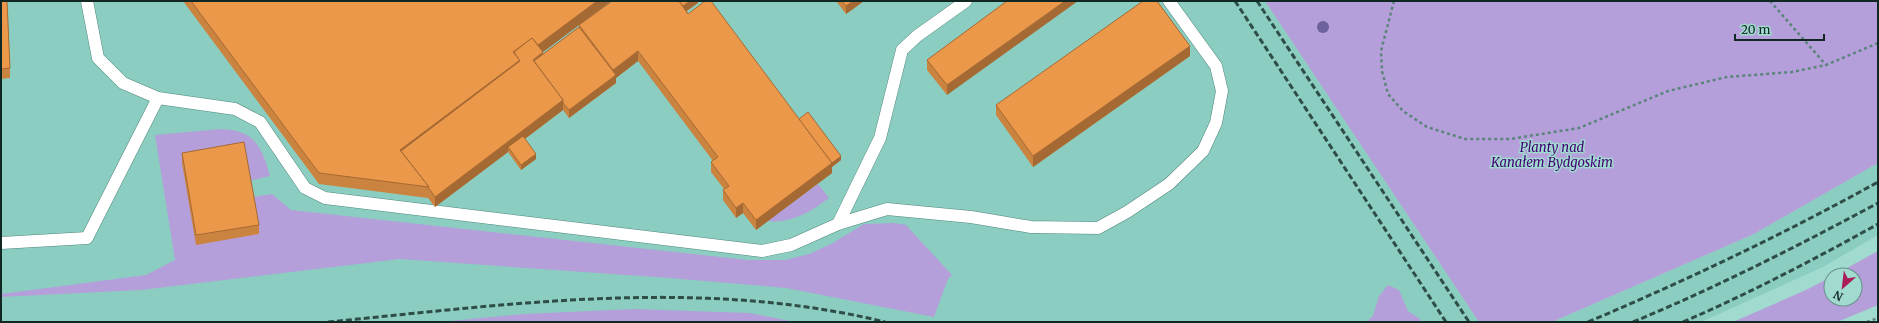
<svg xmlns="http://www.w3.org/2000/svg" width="1879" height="323" font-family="Merriweather,serif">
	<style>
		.built { fill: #8bcec1 }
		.green { fill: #b49fda }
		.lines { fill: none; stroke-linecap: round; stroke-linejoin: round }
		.lane-casing { stroke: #4f867c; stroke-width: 13 }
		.path { stroke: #5b847b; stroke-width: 2.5; stroke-dasharray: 3 3; stroke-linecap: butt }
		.lane { stroke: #fff; stroke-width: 12 }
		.rail { stroke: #2f4d47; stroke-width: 3; stroke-dasharray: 6 3; stroke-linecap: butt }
		.tree { fill: #6d629d }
		.wall { fill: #cb8340 }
		.shaded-wall { fill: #a56a34 }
		.building { fill: #ec984a; stroke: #a56a34 }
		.labels { text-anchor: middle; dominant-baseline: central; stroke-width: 3; stroke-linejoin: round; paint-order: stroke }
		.park-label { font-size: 13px; font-style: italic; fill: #420075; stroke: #a1dace }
	</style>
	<rect width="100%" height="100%" fill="#a1dace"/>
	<g class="built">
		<path d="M1 1H1265L1479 322H1Z"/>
		<path d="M1878 163V235L1823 267 1701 322H1552L1754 234Z"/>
	</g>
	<g class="green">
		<path d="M1265 1H1878V163L1754 234 1552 322H1479Z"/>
		<path d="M221 129C255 130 262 147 270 176L249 181 252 197 272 194 291 210 748 260H785L809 254 831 244 864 224 894 223 906 225 952 275 948 279 934 317 786 288 669 278 400 259 141 290 1 297V294L146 275 175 260 155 135Z"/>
		<path d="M818 184 829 198C811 212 790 224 767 221Z"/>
		<path d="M1878 251V305L1837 322H1733L1806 290 1831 277V299H1855V275H1834Z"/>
		<path d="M1388 285 1399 290 1408 311 1420 319 1422 322H1366L1373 316 1379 296Z"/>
		<path d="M634 309 749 313 796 322H439L524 314Z"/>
	</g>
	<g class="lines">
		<defs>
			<g id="lane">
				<path d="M87 1 98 58 123 83 158 98 235 109 260 122 305 188 325 198 762 251 791 245 838 224 887 209 971 217 1031 227 1098 228 1127 212 1169 184 1203 151 1216 123 1222 91 1216 66 1169 1"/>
				<path d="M838 224 880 138 902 50 917 36 966 1"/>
				<path d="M1 243 87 238 158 98"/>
			</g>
		</defs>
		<use href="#lane" class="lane-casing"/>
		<g class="path">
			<path d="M1394 1 1381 51 1382 71 1388 94 1403 111 1427 127 1465 139H1510L1579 128 1668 91 1727 77 1792 72 1826 65 1878 43"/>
			<path d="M1770 1 1826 65"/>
			<path d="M1867 322 1878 318"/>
		</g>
		<use href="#lane" class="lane"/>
		<g class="rail">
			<path d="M1235 1 1446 322"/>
			<path d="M1257 1 1469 322"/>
			<path d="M328 322C513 304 701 277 885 322"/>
			<path d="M1588 322C1687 280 1784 234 1878 182"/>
			<path d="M1633 322C1717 287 1798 246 1878 203"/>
			<path d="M1683 322C1750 293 1815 259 1878 224"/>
		</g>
	</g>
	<circle class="tree" cx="1323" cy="27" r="6"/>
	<g class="wall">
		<path d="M1 1 10 68V78L1 79Z"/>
		<path d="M183 1H611L542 52 543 55 579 27V25L698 1V3L687 11 688 14 799 119 841 160 832 167V173L756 230 743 213 736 218 723 200V190L724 189 711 172V162L713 161 638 61 616 78V83L569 118 563 110 525 139 536 159 521 170 508 152 435 207 428 198 319 184Z"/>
		<path d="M836 1H864L846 14Z"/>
		<path d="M1007 1 947 95 927 70V60Z"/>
		<path d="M1190 56 1033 167 996 115V105Z"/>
		<path d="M182 153 259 225V234L196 245 182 163Z"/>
	</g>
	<g class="shaded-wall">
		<path d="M597 1H611L538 56V45Z"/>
		<path d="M690 1H698V3L682 14V7Z"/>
		<path d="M853 1H864L846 14V6Z"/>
		<path d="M1065 1H1078L947 95V85Z"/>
		<path d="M1190 46V56L1033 167V156Z"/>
		<path d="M638 51V61L616 78V83L569 118V110L613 77V70Z"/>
		<path d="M543 52V62L533 70V60Z"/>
		<path d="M520 60V71L405 157 400 150Z"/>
		<path d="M563 100V110L510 150 508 147V152L435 207V197Z"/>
		<path d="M536 154V159L521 170V165Z"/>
		<path d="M841 156V160L832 167V173L756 230V220Z"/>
		<path d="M743 203V213L736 218V208Z"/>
	</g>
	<g class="building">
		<path d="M1 1H7L10 68 1 69Z"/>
		<path d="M191 1H597L538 45 532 38 513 52 520 60 400 150 429 187 319 173Z"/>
		<path d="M612 1H679L688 14 705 1H711L832 163 756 220 743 203 736 208 723 190 729 186 711 162 718 157 638 51 613 70 579 25Z"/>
		<path d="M679 1H690L683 6Z"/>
		<path d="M842 1H853L846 6Z"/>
		<path d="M1007 1H1065L947 85 927 60Z"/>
		<path d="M1143 1H1157L1190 46 1033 156 996 105Z"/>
		<path d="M579 27 616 75 569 110 563 103V100L534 61Z"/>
		<path d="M532 38 543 52 533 60 563 100 435 197 428 187H429L401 151 520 61 514 52Z"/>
		<path d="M808 112 841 156 832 163 799 119Z"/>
		<path d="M523 136 536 154 521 165 508 147Z"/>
		<path d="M244 142 259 225 196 235 182 153Z"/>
	</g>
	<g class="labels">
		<g class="park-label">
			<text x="1552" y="147">Planty nad<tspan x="1552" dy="15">Kanałem Bydgoskim</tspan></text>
		</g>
	</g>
	<rect width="1879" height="323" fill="none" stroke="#102723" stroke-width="4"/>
	<g transform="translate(1843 287) rotate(208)"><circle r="19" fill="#a1dace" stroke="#67928a"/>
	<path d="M0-3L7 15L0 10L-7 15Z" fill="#aa1c5a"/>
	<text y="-6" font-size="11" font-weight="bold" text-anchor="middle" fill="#102723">N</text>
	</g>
	<path d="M1735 34v6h89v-6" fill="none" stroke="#102723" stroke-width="2"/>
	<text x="1741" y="34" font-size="12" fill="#102723" stroke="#a1dace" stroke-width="3" paint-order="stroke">20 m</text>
</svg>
